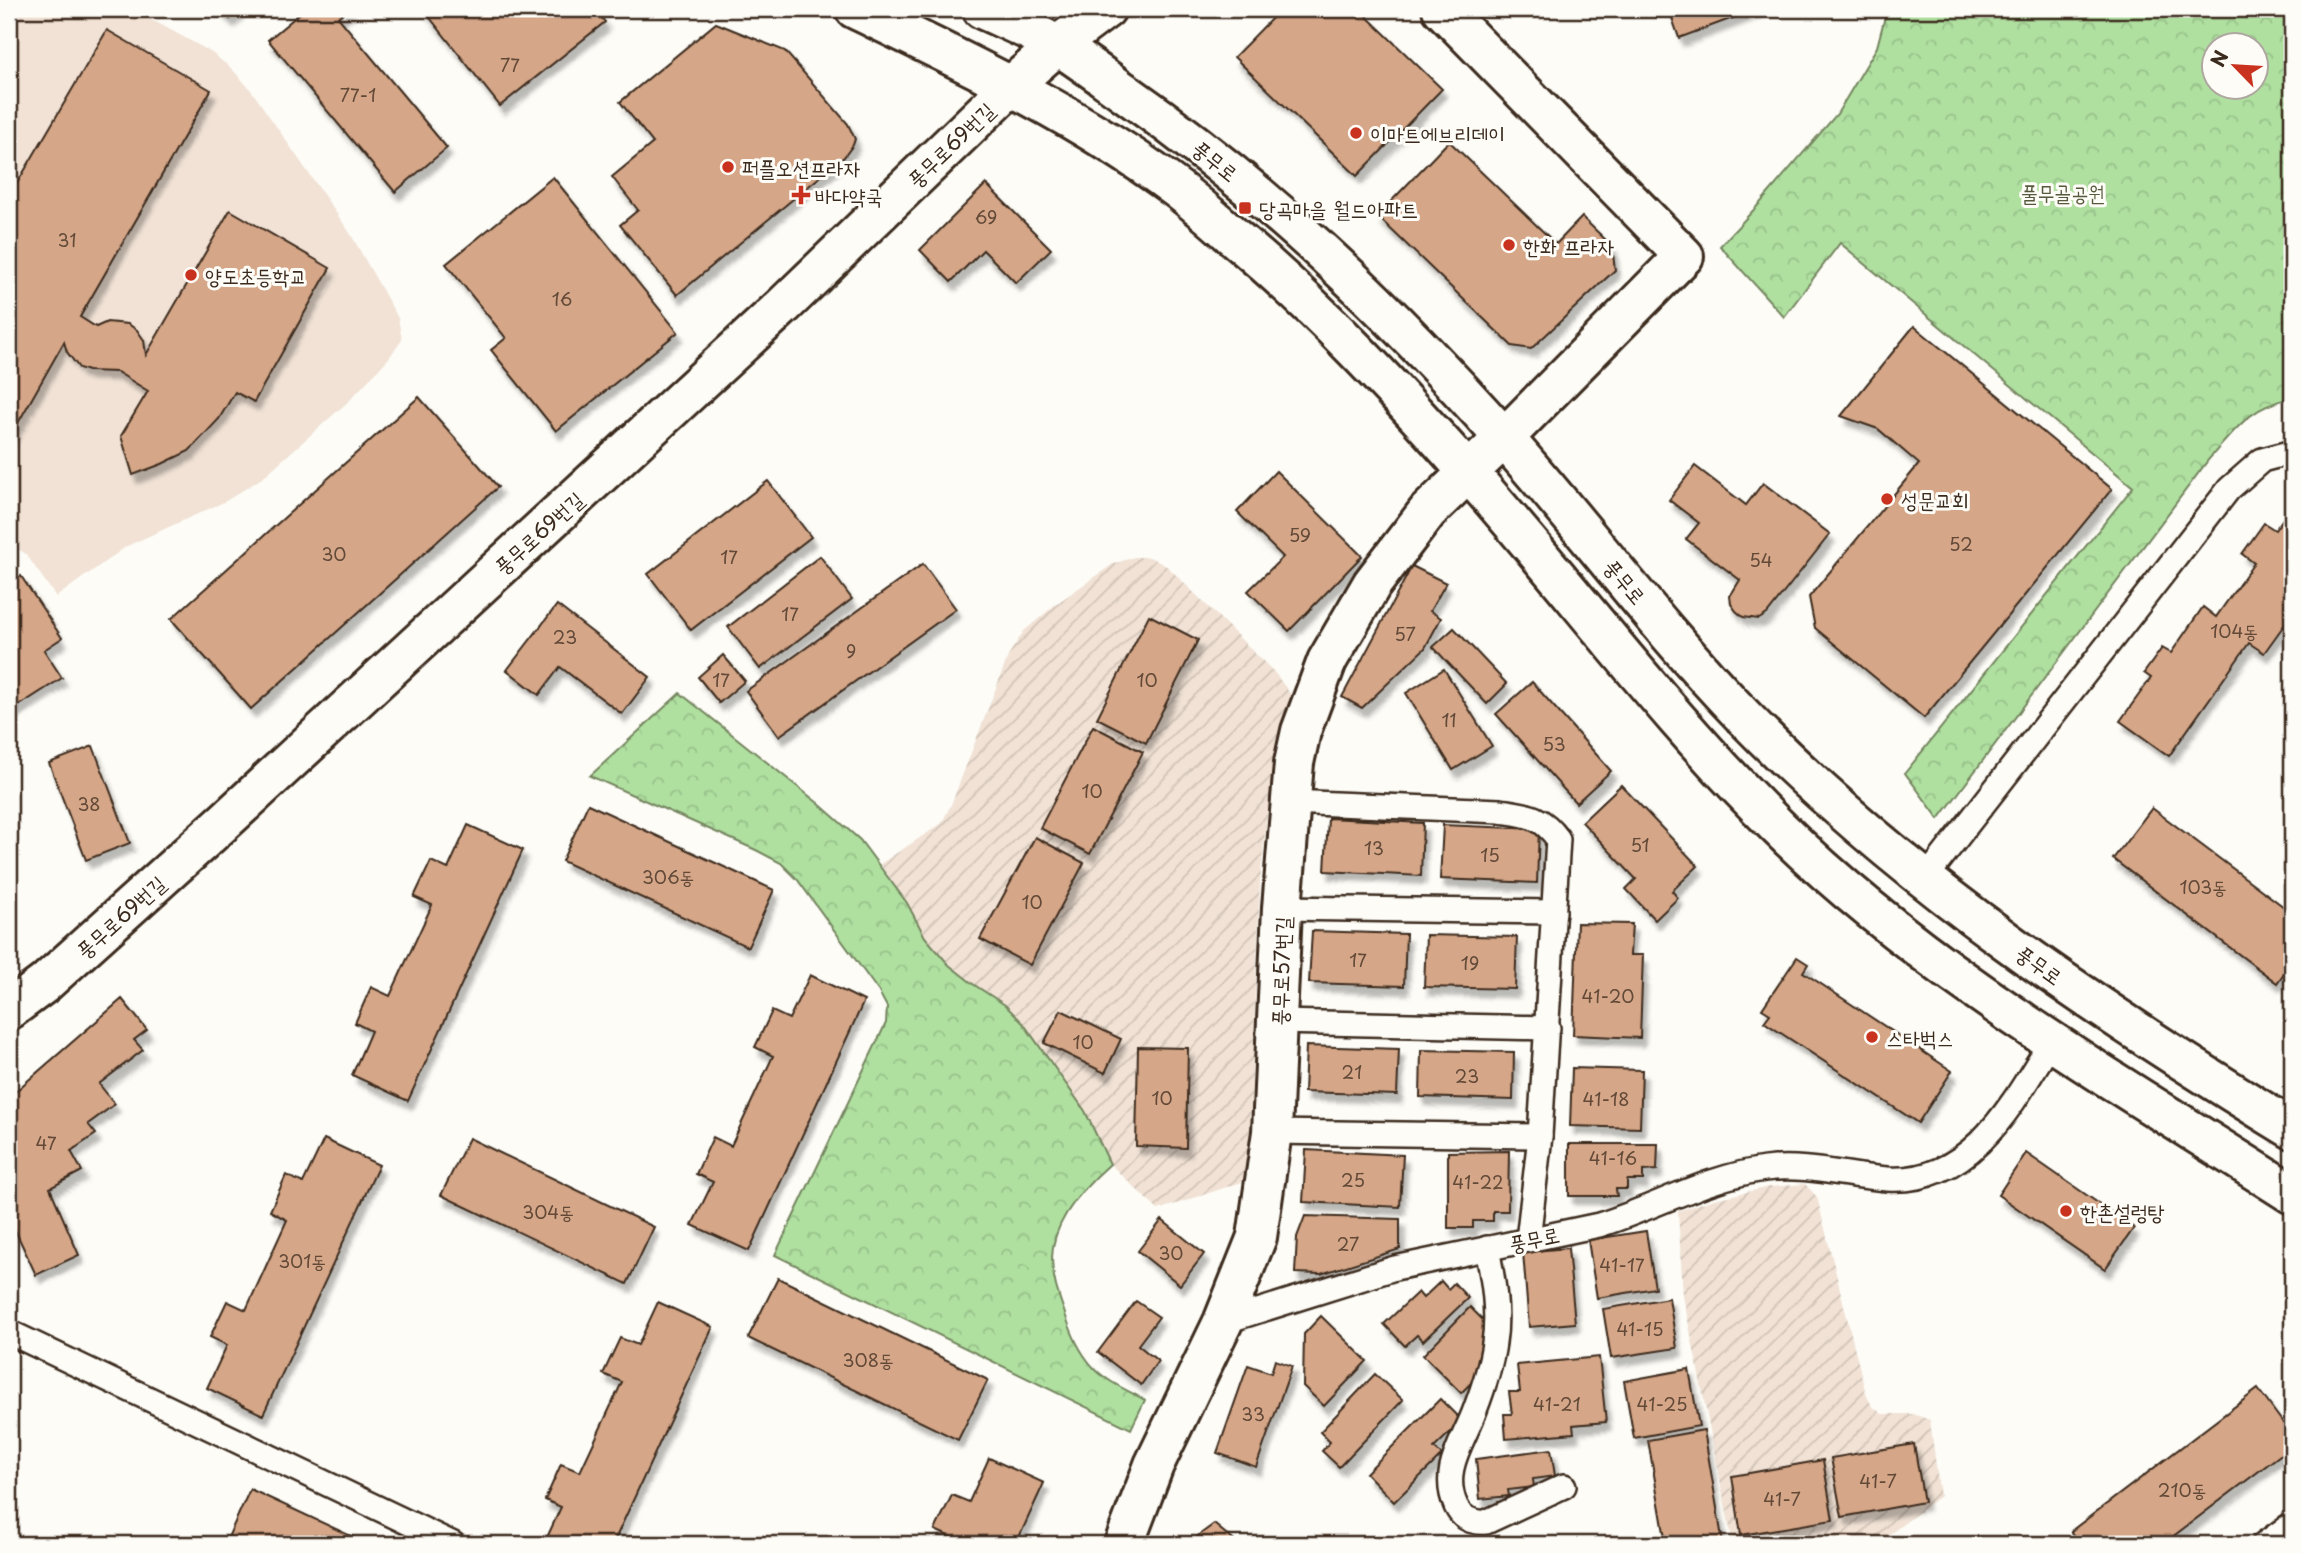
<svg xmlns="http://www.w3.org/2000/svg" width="2301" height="1553" font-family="'Playpen Sans','Poor Story',sans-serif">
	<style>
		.built { fill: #f1e2d5 }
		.industrial { fill: url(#industrial-furrows) }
		.forest { fill: url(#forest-crowns); stroke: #75855f; stroke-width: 2; fill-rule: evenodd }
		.building { fill: #d5a687; stroke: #3b2a1e; stroke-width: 2; filter: url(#shadow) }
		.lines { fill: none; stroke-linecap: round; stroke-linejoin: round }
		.lane-casing { stroke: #3b2a1e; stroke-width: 28 }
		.street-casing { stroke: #3b2a1e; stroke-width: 44 }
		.secondary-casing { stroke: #3b2a1e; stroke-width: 44 }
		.lane { stroke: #fdfcf7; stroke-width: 23 }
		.street { stroke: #fdfcf7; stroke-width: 38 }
		.secondary { stroke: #fdfcf7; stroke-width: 38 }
		.poi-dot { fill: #c8321e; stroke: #fdfcf7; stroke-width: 2.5 }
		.labels { text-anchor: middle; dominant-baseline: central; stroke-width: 6; stroke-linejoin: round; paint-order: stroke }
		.number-label { font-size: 18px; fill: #624938 }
		.poi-label { font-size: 21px; fill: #3b2a1e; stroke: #fdfcf7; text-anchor: start }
		.street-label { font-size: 21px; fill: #3b2a1e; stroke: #fdfcf7 }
		.park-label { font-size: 21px; fill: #58583e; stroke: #fdfcf7 }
	</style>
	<defs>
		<pattern id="industrial-furrows" width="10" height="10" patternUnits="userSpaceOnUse" patternTransform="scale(1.75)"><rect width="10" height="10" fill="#f1e2d5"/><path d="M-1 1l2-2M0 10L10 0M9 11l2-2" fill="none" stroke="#d0c2b6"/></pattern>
		<pattern id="forest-crowns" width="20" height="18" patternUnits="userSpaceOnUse" patternTransform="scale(1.75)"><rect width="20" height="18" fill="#afe0a0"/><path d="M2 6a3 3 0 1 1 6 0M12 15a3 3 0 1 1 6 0" fill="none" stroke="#97c089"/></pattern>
		<filter id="shadow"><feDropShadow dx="4.5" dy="8" stdDeviation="2" flood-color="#0004"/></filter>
	</defs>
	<rect width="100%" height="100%" fill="#fdfcf7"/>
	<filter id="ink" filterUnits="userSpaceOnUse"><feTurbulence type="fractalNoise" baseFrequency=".0143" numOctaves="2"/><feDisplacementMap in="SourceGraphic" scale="14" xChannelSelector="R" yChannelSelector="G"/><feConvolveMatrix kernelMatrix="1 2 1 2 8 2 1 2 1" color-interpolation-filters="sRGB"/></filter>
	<g filter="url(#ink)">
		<path class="built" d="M9 9H132L209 51 231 68 251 90 350 233 398 318 402 340 388 359 350 400 262 478 226 501 127 546 56 597 26 554 9 544Z"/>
		<g class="industrial">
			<path d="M1134 557H1150L1168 567 1274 672 1295 700 1277 755 1267 815 1260 881 1248 1180 1158 1210 1110 1164 1085 1111 1023 1023 949 965 925 937 907 903 880 864 941 824 951 805 1009 654 1024 631 1056 604 1113 564Z"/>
			<path d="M1805 1184 1817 1197 1866 1394 1872 1406 1882 1414H1913L1930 1420 1940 1496 1894 1531 1872 1544H1733L1683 1296 1678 1211 1714 1199 1770 1187Z"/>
		</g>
		<g class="forest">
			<path d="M1887 9H2292V398C2250 406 2236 429 2209 459L1939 819 1905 773 2133 487 1840 243 1784 317 1720 246 1761 202 1837 114 1877 47ZM2214 46H2256V88H2214Z"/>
			<path d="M680 693 818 803 860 840 907 903 925 937 949 965 973 984 1005 1005 1023 1023 1085 1111 1110 1164C1084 1187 1052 1222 1052 1258 1052 1277 1058 1294 1064 1311 1071 1332 1079 1352 1094 1368 1107 1382 1129 1391 1145 1400L1131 1429 775 1255 886 1023 887 1007 879 992 797 879 781 863 756 850 590 776Z"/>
		</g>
		<g class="building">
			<path d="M219 9H239L230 19Z"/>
			<path d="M305 9H349L338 17 447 148 395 192 268 40Z"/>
			<path d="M423 9H595L605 22 500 106Z"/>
			<path d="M1281 9H1359L1442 89 1357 176 1234 57Z"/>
			<path d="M1669 9H1757L1679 38Z"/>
			<path d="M716 23 785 51 848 124 855 139 853 145 844 157 677 295 620 225 638 210 612 177 653 143 620 102Z"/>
			<path d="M107 30 211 90 80 317 96 327 107 322 128 324 137 330 144 340 146 355 230 210 330 268 254 402 235 392 219 419 189 451 162 464 133 475 121 436 148 391 117 372 88 371 79 368 67 352 64 342 9 439V197Z"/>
			<path d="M1449 141 1556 244 1582 217 1612 246 1615 270 1531 349 1512 346 1377 216Z"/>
			<path d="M553 177 678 332 556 431 491 350 506 338 446 264Z"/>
			<path d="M986 184 1051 249 1016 283 983 250 951 282 920 250Z"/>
			<path d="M1914 326 2112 489 1924 718 1815 628 1809 597 1919 464 1878 429 1841 416Z"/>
			<path d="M419 397 498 487 251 709 171 619Z"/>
			<path d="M1695 466 1746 505 1763 483 1830 534 1767 614 1759 619 1743 617 1736 611 1731 604 1730 596 1740 580 1686 539 1699 523 1669 500Z"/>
			<path d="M1276 471 1362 556 1289 631 1248 591 1283 557 1237 512Z"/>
			<path d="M768 481 811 537 691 630 648 574Z"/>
			<path d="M2292 506V614L2264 653 2249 643 2169 756 2120 721 2151 678 2144 673 2162 648 2171 653 2203 607 2216 617 2254 563 2242 554 2264 523 2275 530Z"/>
			<path d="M820 556 852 599 760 669 728 627Z"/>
			<path d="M923 564 956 609 779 736 746 691Z"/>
			<path d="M1412 566 1446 583 1430 611 1441 618 1425 648 1362 708 1342 697Z"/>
			<path d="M21 576 62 638 44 650 62 678 12 710 9 705V584Z"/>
			<path d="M557 605 650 677 622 714 560 667 539 695 507 670Z"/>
			<path d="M1149 615 1198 640 1146 743 1097 718Z"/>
			<path d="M1454 628 1507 684 1487 704 1433 647Z"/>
			<path d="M723 655 745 681 719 703 698 677Z"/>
			<path d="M1444 669 1492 746 1453 770 1406 693Z"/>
			<path d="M1532 682 1611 771 1576 803 1496 714Z"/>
			<path d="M1093 726 1143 752 1090 854 1040 828Z"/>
			<path d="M93 746 130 843 86 860 49 763Z"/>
			<path d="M1621 785 1698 866 1672 891 1678 898 1655 920 1626 889 1636 879 1582 822Z"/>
			<path d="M588 804 774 890 748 947 562 861Z"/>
			<path d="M2152 808 2292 913V962L2277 983 2113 859Z"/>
			<path d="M1328 818 1423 823 1421 876 1325 871Z"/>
			<path d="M468 825 523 850 408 1101 352 1075 371 1031 355 1023 371 987 390 996 432 905 414 897 431 861 448 869Z"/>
			<path d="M1443 825 1539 829 1537 883 1440 879Z"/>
			<path d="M1035 837 1084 863 1030 965 980 939Z"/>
			<path d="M1577 923 1632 924 1630 955H1643L1640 1038 1573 1035Z"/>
			<path d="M1312 931 1406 934 1404 986 1309 983Z"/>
			<path d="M1426 935 1517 937 1515 989 1424 987Z"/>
			<path d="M1797 957 1808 964 1803 972 1952 1071 1918 1123 1764 1022 1770 1014 1762 1009Z"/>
			<path d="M810 975 864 1001 749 1251 692 1225 713 1182 696 1174 713 1137 731 1146 773 1056 755 1047 772 1011 789 1019Z"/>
			<path d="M122 999 147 1030 134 1040 143 1050 99 1084 115 1104 88 1124 96 1134 71 1151 82 1171 50 1188 79 1255 36 1275 9 1217V1097Z"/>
			<path d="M1061 1010 1121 1039 1105 1073 1044 1043Z"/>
			<path d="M1306 1046 1399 1049 1397 1095 1304 1092Z"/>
			<path d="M1138 1047 1188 1048 1186 1148 1136 1146Z"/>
			<path d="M1421 1050 1514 1052 1513 1100 1420 1097Z"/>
			<path d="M1572 1068 1642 1070 1640 1128 1570 1126Z"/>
			<path d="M469 1138 654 1227 627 1284 441 1195Z"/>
			<path d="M324 1139 379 1165 263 1415 207 1388 227 1345 210 1337 227 1301 246 1310 287 1220 270 1211 286 1175 303 1183Z"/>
			<path d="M1569 1144H1658L1657 1170 1643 1171V1180H1627V1189H1616L1617 1196H1569Z"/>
			<path d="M1306 1150 1403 1155 1400 1207 1303 1202Z"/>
			<path d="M1509 1151 1508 1211H1493V1221H1473V1228H1448V1152Z"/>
			<path d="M2026 1153 2134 1228 2105 1269 1998 1195Z"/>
			<path d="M1305 1216 1400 1219V1249L1321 1274 1295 1273 1297 1237Z"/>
			<path d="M1162 1220 1204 1254 1180 1285 1138 1251Z"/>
			<path d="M1646 1231 1655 1288 1597 1298 1588 1240Z"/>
			<path d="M1568 1248 1575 1323 1529 1327 1523 1252Z"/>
			<path d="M778 1278 988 1380 958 1440 748 1338Z"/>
			<path d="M1441 1281 1448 1289 1454 1283 1468 1298 1423 1341 1417 1335 1405 1346 1384 1324 1418 1292 1423 1298Z"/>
			<path d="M1669 1298 1677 1348 1611 1358 1603 1309Z"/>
			<path d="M1136 1301 1159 1317 1138 1345 1158 1361 1141 1385 1098 1352Z"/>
			<path d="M658 1302 713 1327 613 1544H544L561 1507 545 1500 561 1464 580 1472 622 1382 603 1374 620 1338 638 1345Z"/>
			<path d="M1470 1307 1486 1323 1482 1372 1461 1393 1423 1355Z"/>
			<path d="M1321 1316 1367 1361 1324 1406 1303 1386 1304 1334Z"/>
			<path d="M1599 1357 1606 1422 1573 1425 1574 1433 1506 1439 1504 1414H1512L1509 1392H1520L1517 1365Z"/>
			<path d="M1275 1360 1292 1366 1256 1467 1217 1453 1248 1365 1271 1373Z"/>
			<path d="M1689 1369 1699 1426 1634 1438 1624 1381Z"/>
			<path d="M1375 1374 1403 1400 1339 1467 1322 1451 1330 1442 1320 1432Z"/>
			<path d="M2258 1389 2292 1435V1446L2163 1544H2081L2071 1531Z"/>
			<path d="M1440 1399 1462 1421 1434 1448 1442 1455 1394 1502 1366 1473Z"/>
			<path d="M1704 1430 1723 1544H1666L1648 1440Z"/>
			<path d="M1914 1444 1924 1502 1842 1517 1831 1458Z"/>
			<path d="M1551 1449 1555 1476 1533 1479 1534 1487 1508 1490 1509 1496 1480 1499 1476 1459Z"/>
			<path d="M989 1458 1044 1483 1016 1544H950L953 1538 935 1530 952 1495 969 1502Z"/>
			<path d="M1823 1460 1833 1520 1741 1535 1732 1476Z"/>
			<path d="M250 1489 368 1544H225Z"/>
			<path d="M1214 1524 1238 1544H1190L1199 1535Z"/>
		</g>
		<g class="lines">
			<defs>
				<g id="lane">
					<path d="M1289 802 1500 811C1527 815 1541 815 1558 839L1540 1136 1528 1240"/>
					<path d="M1925 879 2229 489 2262 460 2292 452"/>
					<path d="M1282 908 1554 912"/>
					<path d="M1278 1022 1548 1028"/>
					<path d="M1272 1132 1540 1136"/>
					<path d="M1487 1248C1493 1279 1499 1311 1494 1343 1491 1366 1483 1389 1475 1410 1463 1443 1440 1470 1456 1506 1462 1519 1473 1523 1486 1522L1564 1486"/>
					<path d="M1223 1322 1395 1268 1599 1225C1655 1208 1706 1177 1765 1169 1807 1164 1846 1176 1887 1179 1972 1185 2014 1101 2052 1040"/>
					<path d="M9 1332 453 1544"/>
					<path d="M2264 1544 2292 1524"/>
				</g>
				<g id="street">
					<path d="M9 1010 44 984 225 821 783 306 1012 85 1058 45"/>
					<path d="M1124 1544 1154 1465 1223 1322 1257 1237 1272 1132 1282 908 1294 763 1301 731 1327 661 1372 584 1428 511 1504 438 1684 256 1442 9"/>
				</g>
				<g id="secondary">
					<path d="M855 9C965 62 1077 114 1176 188 1196 203 1215 220 1234 237 1318 307 1394 389 1467 471 1572 589 1665 716 1778 827 1928 975 2116 1081 2292 1194"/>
					<path d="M982 9C1008 21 1036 32 1060 47 1082 61 1103 77 1124 92 1266 191 1389 309 1504 438 1585 529 1658 628 1743 716 1903 881 2097 1010 2292 1129"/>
					<path d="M1058 45 1106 9"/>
				</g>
			</defs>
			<use href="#lane" class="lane-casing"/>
			<use href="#street" class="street-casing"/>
			<use href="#secondary" class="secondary-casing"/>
			<use href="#lane" class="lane"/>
			<use href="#street" class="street"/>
			<use href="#secondary" class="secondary"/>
		</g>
	</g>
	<g class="poi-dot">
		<circle cx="1356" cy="133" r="7"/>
		<circle cx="728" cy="167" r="7"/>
		<path d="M797.5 184.5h7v7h7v7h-7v7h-7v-7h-7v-7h7z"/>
		<rect x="1238" y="201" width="14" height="14" rx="3.5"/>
		<circle cx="1509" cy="245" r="7"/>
		<circle cx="191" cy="275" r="7"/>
		<circle cx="1887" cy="499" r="7"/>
		<circle cx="1872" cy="1037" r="7"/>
		<circle cx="2066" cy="1211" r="7"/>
	</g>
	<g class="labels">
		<g class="number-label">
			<text x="510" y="64">77</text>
			<text x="358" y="94">77-1</text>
			<text x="986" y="216">69</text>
			<text x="67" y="239">31</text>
			<text x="562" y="298">16</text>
			<text x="1300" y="534">59</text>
			<text x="1961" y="543">52</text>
			<text x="334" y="553">30</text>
			<text x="729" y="556">17</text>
			<text x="1761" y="559">54</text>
			<text x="790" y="613">17</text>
			<text x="2234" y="630">104동</text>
			<text x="1405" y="633">57</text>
			<text x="565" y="636">23</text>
			<text x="851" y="650">9</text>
			<text x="721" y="679">17</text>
			<text x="1147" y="679">10</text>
			<text x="1449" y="719">11</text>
			<text x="1554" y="743">53</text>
			<text x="1092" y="790">10</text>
			<text x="89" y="803">38</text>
			<text x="1640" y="844">51</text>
			<text x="1374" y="847">13</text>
			<text x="1490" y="854">15</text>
			<text x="668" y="876">306동</text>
			<text x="2203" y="886">103동</text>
			<text x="1032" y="901">10</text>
			<text x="1358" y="959">17</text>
			<text x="1470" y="962">19</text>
			<text x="1608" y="995">41-20</text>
			<text x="1083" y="1041">10</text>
			<text x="1352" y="1071">21</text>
			<text x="1467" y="1075">23</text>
			<text x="1162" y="1097">10</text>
			<text x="1606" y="1098">41-18</text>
			<text x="46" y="1142">47</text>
			<text x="1613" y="1157">41-16</text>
			<text x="1353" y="1179">25</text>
			<text x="1478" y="1181">41-22</text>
			<text x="548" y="1211">304동</text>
			<text x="1348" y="1243">27</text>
			<text x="1171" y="1252">30</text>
			<text x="302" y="1260">301동</text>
			<text x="1622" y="1264">41-17</text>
			<text x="1640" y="1328">41-15</text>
			<text x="868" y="1359">308동</text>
			<text x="1557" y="1403">41-21</text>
			<text x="1662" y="1403">41-25</text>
			<text x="1253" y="1413">33</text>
			<text x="1878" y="1480">41-7</text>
			<text x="2182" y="1489">210동</text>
			<text x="1782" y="1498">41-7</text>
		</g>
		<g class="poi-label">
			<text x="1370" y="133">이마트에브리데이</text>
			<text x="742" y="167">퍼플오션프라자</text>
			<text x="815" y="195">바다약국</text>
			<text x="1259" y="208">당곡마을 월드아파트</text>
			<text x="1523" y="245">한화 프라자</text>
			<text x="205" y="275">양도초등학교</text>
			<text x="1901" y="499">성문교회</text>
			<text x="1886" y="1037">스타벅스</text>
			<text x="2080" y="1211">한촌설렁탕</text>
		</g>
		<g class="street-label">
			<text transform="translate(950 144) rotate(-44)">풍무로69번길</text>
			<text transform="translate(1216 160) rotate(39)">풍무로</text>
			<text transform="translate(538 532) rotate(-42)">풍무로69번길</text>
			<text transform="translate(1626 581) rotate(50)">풍무로</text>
			<text transform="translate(120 916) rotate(-42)">풍무로69번길</text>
			<text transform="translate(2040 964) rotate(36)">풍무로</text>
			<text transform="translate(1280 971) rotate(-88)">풍무로57번길</text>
			<text transform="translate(1534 1238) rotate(-12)">풍무로</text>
		</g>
		<g class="park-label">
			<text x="2063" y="192">풀무골공원</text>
		</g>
	</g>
	<rect width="2301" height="1553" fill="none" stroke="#fdfcf7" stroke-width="35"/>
	<rect x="18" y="18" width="2266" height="1518" fill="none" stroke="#3b2a1e" stroke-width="2.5" filter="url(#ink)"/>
	<g transform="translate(2235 66) rotate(295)"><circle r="33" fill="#fdfcf7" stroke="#afa8a0" stroke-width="2"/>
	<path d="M0-5L12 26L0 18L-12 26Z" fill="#c8321e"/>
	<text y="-10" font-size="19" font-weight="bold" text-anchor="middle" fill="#3b2a1e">N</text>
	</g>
</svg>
